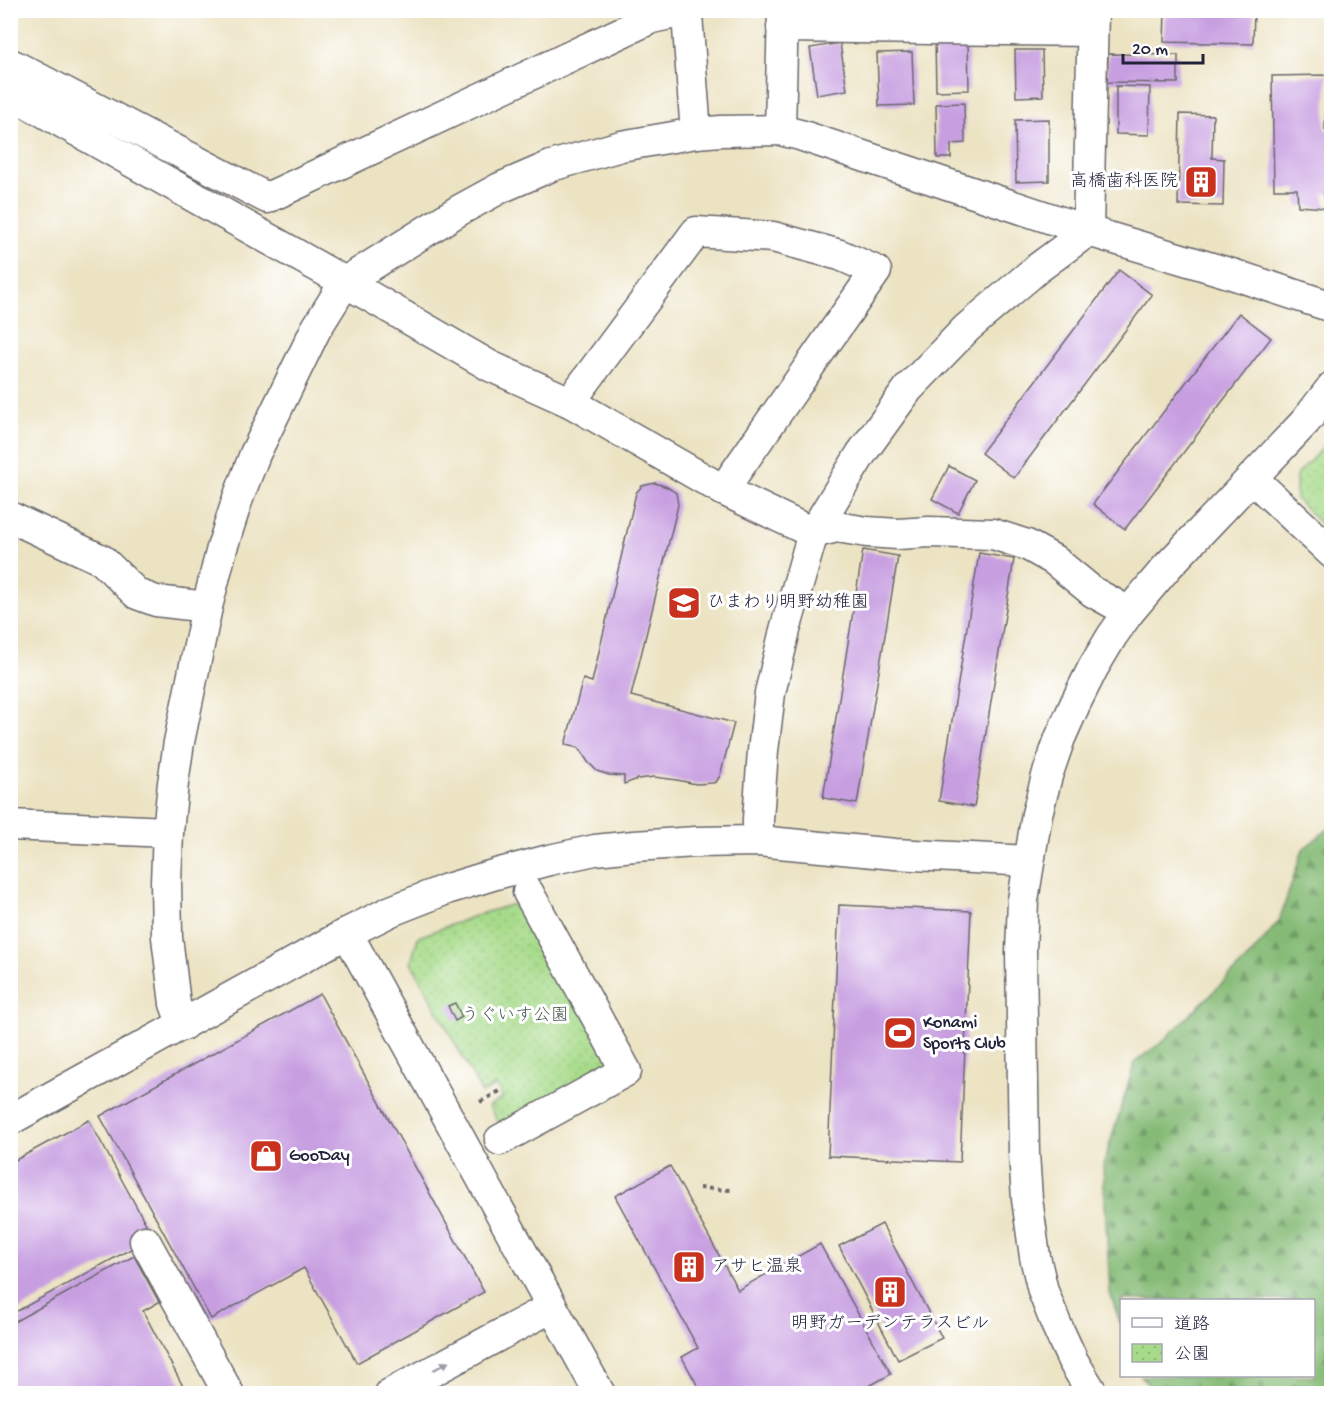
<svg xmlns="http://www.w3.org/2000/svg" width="1342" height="1404" font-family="'Gochi Hand','Klee One',sans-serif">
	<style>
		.forest { fill: url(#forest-firs); stroke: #546e58; stroke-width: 1.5 }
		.park { fill: url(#park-dots); stroke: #647e62; stroke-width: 1.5 }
		.building { fill: #c79fe1 }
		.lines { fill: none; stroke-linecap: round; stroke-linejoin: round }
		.minor-casing { stroke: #69666b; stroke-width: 33 }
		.path { stroke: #69666b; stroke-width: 4; stroke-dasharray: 4.5 4.5; stroke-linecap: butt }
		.minor { stroke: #fff; stroke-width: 30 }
		.oneway { fill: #9c9ca7 }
		.labels { text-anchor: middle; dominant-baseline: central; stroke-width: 6; stroke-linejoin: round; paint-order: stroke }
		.poi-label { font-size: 18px; fill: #22223b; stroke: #fff; text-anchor: start }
		.park-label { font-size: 18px; fill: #4a5a53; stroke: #fff }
	</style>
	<defs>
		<pattern id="forest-firs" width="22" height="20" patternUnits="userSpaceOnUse" patternTransform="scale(1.5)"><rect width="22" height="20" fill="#85bb76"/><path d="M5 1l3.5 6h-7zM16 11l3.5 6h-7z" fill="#6c9862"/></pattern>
		<pattern id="park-dots" width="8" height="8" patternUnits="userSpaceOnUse" patternTransform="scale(1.5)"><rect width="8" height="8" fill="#a7db8a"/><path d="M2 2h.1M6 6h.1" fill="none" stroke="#8fbc78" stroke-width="1.8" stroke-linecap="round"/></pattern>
	</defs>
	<rect width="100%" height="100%" fill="#fff"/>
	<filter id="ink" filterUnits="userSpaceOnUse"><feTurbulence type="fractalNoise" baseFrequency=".0167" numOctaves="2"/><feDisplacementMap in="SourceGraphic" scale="12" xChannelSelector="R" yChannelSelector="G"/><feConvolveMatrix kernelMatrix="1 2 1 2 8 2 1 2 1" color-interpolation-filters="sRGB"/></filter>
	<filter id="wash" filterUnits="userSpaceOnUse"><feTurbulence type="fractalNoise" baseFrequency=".008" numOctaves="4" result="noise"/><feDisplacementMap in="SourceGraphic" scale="24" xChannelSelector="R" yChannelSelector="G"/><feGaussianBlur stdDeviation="1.35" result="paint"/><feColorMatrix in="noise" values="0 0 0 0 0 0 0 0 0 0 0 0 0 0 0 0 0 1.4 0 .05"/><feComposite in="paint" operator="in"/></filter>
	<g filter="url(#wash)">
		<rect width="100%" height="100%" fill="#ece3c3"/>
		<path class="forest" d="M1331 827V1393H1155L1141 1376H1314V1300H1122L1121 1325 1110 1293 1103 1166 1135 1062 1162 1042 1251 955 1279 921 1303 849Z"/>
		<g class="park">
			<path d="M1331 439V534L1296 499V476Z"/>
			<path d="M527 900 619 1069 504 1132 489 1106 503 1098 496 1085 482 1093 411 962 418 937 480 914Z"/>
		</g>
		<g id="blocks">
			<g class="building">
				<path d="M1165 10H1254L1253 44 1164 42Z"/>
				<path d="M935 40H968L969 90 936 91Z"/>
				<path d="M840 43 847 90 817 95 810 48Z"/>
				<path d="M1015 50H1042L1043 96 1016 97Z"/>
				<path d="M912 52 914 105 879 106 877 53Z"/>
				<path d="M1108 54 1178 55V83L1107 82Z"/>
				<path d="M1327 75 1325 130H1332V194L1324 193 1326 208 1298 206 1297 189H1274L1272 76Z"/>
				<path d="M1116 86 1150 87 1149 135 1116 134Z"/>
				<path d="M964 103 965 143 951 144V158H937L936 104Z"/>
				<path d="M1180 114 1213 115 1212 158 1224 159 1223 206 1178 205Z"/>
				<path d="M1049 119V181L1016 182 1015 120Z"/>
				<path d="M1119 270 1152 295 1014 478 981 453Z"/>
				<path d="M1239 313 1271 338 1125 529 1093 504Z"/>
				<path d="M949 466 975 480 958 513 932 499Z"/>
				<path d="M655 483 667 487 676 493 678 505 631 696 734 723 720 776 716 782 712 783 696 784 677 780 654 777 638 779 624 784V776L609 775 597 771 588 762 579 748 565 745 583 679 592 682 636 493 642 486Z"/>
				<path d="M863 550 898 556 857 804 823 798Z"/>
				<path d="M979 553 1014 559 974 807 939 801Z"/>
				<path d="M839 905 971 911 960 1162 828 1156Z"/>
				<path d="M320 994 484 1292 357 1363 304 1268 211 1319 100 1116Z"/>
				<path d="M455 1003 462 1017 455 1021 448 1006Z"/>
				<path d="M89 1120 153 1237 10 1315V1163Z"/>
				<path d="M670 1166 738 1290 820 1244 891 1374 855 1394H702L682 1357 698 1348 615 1196Z"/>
				<path d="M882 1224 942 1338 898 1360 839 1246Z"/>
				<path d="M134 1256 159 1302 143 1311 187 1394H10V1324Z"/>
			</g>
		</g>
	</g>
	<g filter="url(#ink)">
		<use href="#blocks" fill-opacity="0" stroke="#69666b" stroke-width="1.5"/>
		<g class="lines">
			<defs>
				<g id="minor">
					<path d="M782 27 1092 31"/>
					<path d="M10 65H13L267 198 652 18 670 14 687 15 696 133"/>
					<path d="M10 93 345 282 490 366 570 402 723 490 813 533 837 527 867 532 898 534 929 532 993 534 1027 545 1054 560 1093 592 1129 612"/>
					<path d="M780 130 783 10"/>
					<path d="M570 402 696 232 773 237 840 255 876 271 723 490"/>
					<path d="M1252 478 1332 553"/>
					<path d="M10 517 102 560 137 594 156 601 207 607"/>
					<path d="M10 825 168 832"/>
					<path d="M758 841V819L763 751 770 693 785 630 813 533 861 454 908 389 967 328 1038 268 1088 231 1093 10"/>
					<path d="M347 933 600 1394"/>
					<path d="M183 1025 175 1004 167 937 166 882 168 832 173 783 179 742 207 607 222 548 238 498 255 454 316 329 345 282 458 211 500 188 551 166 621 146 696 133 721 131 780 130 800 135 1088 231 1232 274 1332 307"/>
					<path d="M10 1120 347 933 391 911 447 889 496 874 549 860 595 850 634 846 696 842 758 841 895 854 1029 861"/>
					<path d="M500 1140 626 1071 528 892"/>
					<path d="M145 1241 229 1394"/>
					<path d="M390 1394 552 1307"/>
					<path d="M1093 1394 1073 1361 1056 1324 1043 1291 1035 1257 1027 1199 1024 1153 1021 952 1023 900 1037 814 1047 776 1060 738 1076 702 1093 668 1112 636 1129 612 1167 567 1305 422 1332 387"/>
				</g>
			</defs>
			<use href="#minor" class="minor-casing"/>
			<g class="path">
				<path d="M480 1102 500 1091"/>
				<path d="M699 1188 731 1190"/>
			</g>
			<use href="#minor" class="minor"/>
		</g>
		<defs><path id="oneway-solid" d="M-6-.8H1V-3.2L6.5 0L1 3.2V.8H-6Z" transform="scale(1.5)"/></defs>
		<use class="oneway" href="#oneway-solid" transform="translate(441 1366) rotate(-28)"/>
	</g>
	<defs>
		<symbol id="building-square" viewBox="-11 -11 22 22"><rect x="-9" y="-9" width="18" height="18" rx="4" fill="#c8321e" stroke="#fff"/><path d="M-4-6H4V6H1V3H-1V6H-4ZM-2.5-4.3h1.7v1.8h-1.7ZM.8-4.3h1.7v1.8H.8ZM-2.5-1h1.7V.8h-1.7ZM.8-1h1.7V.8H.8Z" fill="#fff"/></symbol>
		<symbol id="school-square" viewBox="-11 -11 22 22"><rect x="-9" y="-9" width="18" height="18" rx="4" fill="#c8321e" stroke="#fff"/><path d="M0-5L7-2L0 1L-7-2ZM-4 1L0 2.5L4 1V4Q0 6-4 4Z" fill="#fff"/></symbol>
		<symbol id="stadium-square" viewBox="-11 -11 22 22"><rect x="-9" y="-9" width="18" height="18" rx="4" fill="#c8321e" stroke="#fff"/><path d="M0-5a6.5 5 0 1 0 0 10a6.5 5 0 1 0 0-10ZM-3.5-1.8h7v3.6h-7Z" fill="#fff"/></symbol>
		<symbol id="shop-square" viewBox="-11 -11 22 22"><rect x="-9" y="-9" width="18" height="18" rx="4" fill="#c8321e" stroke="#fff"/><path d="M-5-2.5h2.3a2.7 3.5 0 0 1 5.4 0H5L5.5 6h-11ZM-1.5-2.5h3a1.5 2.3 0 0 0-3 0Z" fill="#fff"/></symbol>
	</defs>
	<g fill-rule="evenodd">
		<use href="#building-square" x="1182" y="163" width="38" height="38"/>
		<use href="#school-square" x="665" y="584" width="38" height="38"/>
		<use href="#stadium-square" x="881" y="1014" width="38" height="38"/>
		<use href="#shop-square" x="247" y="1137" width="38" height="38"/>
		<use href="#building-square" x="670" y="1248" width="38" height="38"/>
		<use href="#building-square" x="871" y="1273" width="38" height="38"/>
	</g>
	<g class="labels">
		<g class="poi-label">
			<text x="1178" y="182" text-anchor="end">高橋歯科医院</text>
			<text x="707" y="603">ひまわり明野幼稚園</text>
			<text x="923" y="1023">Konami<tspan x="923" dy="21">Sports Club</tspan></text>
			<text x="289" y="1156">GooDay</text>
			<text x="712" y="1267">アサヒ温泉</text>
			<text x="890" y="1324" text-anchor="middle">明野ガーデンテラスビル</text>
		</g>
		<g class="park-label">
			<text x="515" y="1016">うぐいす公園</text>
		</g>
	</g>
	<rect width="1342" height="1404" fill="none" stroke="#fff" stroke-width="36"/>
	<rect x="1120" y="1299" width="195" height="78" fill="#ffffff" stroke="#a7a7b1" stroke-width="1.5"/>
	<rect x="1132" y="1318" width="30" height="9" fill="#ffffff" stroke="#a7a7b1" stroke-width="1.5"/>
	<text x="1174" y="1329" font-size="18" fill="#22223b">道路</text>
	<rect x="1132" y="1344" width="30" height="18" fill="url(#park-dots)" stroke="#a7a7b1" stroke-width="1.5"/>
	<text x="1174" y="1359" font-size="18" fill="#22223b">公園</text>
	<path d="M1123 54v9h80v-9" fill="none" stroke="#22223b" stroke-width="3"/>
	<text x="1132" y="54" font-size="18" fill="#22223b" stroke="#ffffff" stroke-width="4.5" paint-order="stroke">20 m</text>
</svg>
